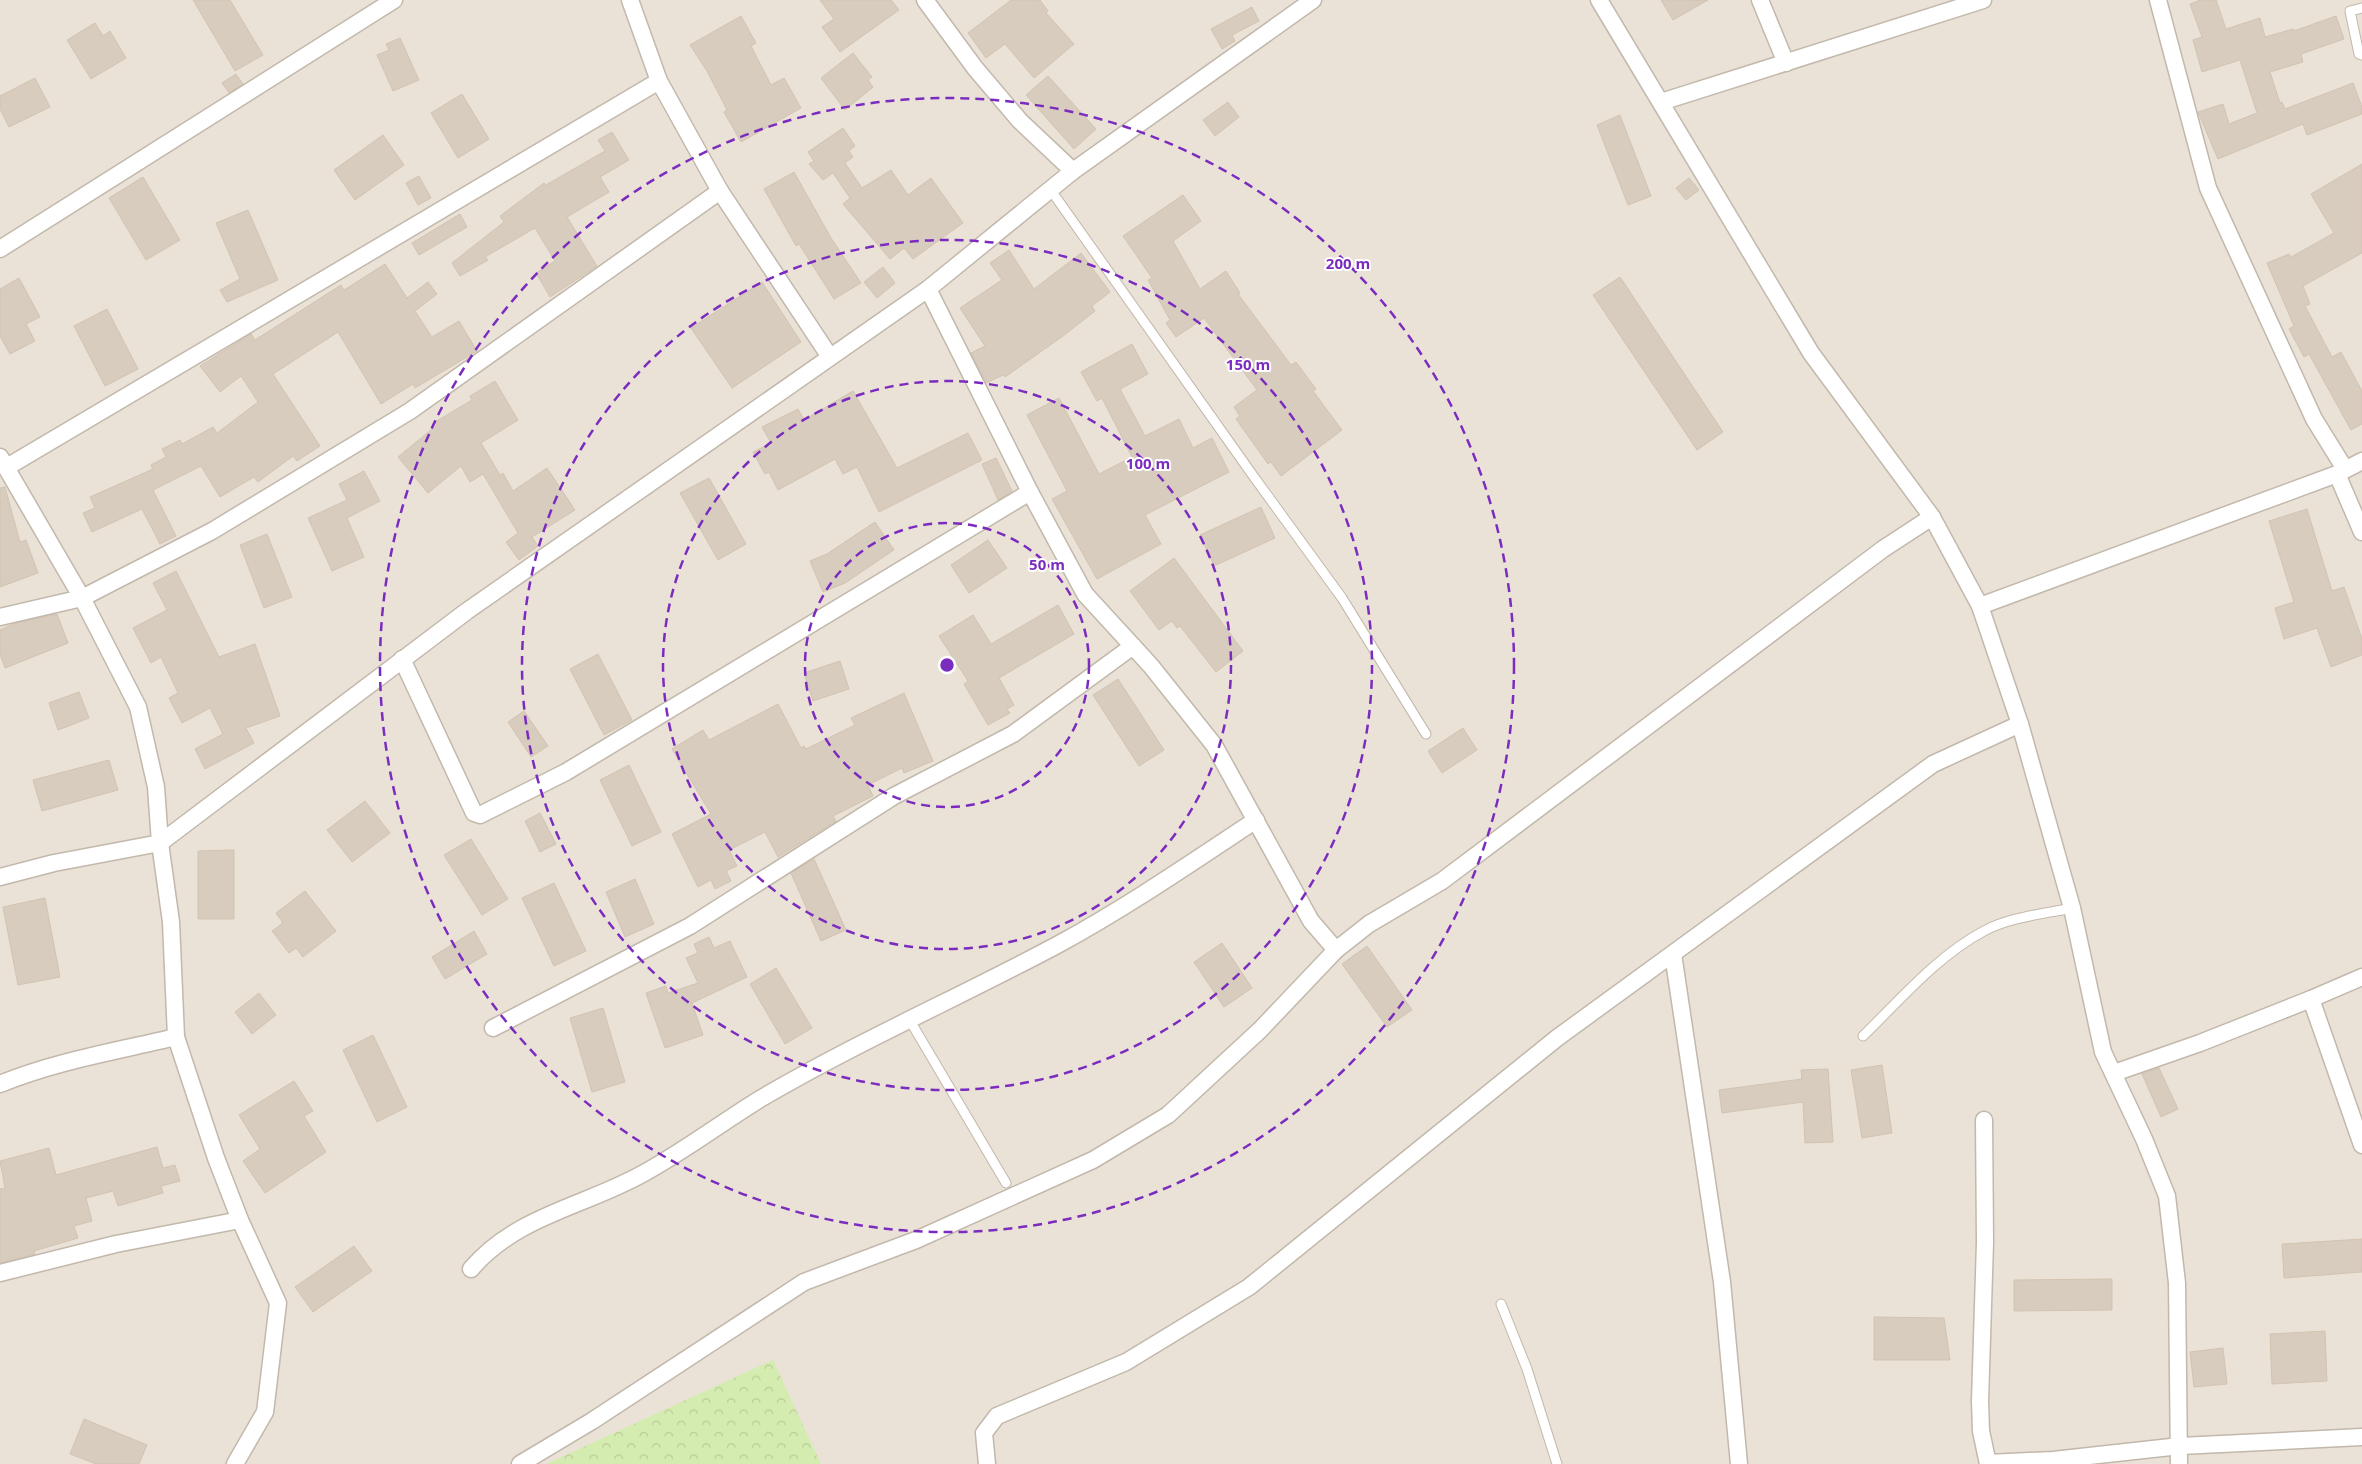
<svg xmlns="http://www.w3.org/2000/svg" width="2362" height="1464" font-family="'Open Sans',sans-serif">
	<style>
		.residential { fill: #eae2d7 }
		.forest { fill: url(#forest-crowns) }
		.building { fill: #d8ccbe; stroke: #d3c3b0 }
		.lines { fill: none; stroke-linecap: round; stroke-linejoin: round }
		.lane-casing { stroke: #c2b8ab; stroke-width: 11 }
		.street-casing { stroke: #c2b8ab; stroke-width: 19 }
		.lane { stroke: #fff; stroke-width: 9 }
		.street { stroke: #fff; stroke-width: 16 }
		.ring { fill: none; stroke: #7b2cbf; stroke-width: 2.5; stroke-dasharray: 9 6 }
		.centre { fill: #7b2cbf; stroke: #fff; stroke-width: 2.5 }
		.ring-label { font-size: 15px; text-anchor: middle; font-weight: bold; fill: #7b2cbf; stroke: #fff; stroke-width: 4; stroke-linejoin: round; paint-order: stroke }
	</style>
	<defs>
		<pattern id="forest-crowns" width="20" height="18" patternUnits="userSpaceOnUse" patternTransform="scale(1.25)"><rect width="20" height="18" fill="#d5ecb0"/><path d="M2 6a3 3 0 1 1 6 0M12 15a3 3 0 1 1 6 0" fill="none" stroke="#b8cc98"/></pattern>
	</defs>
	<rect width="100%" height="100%" fill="#f5f1e9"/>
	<rect class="residential" x="0" y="0" width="2362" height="1464"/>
	<path class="forest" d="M773 1360 821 1464H546Z"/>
	<g class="building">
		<path d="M193 0H230L263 55 235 71Z"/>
		<path d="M820 0H891L899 10 840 52 822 27 834 19Z"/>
		<path d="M1011 0H1040L1048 11 1046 13 1074 44 1034 78 1005 44 986 58 968 33Z"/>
		<path d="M1661 0H1708L1673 20Z"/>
		<path d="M2201 0H2216L2226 29 2260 18 2265 37 2293 29 2294 31 2336 16 2344 39 2301 54 2303 62 2270 72 2280 103 2282 102 2285 109 2353 83 2362 107V114L2307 135 2303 124 2218 159 2198 112 2223 104 2229 124 2257 113 2240 60 2202 72 2193 40 2202 37 2190 4Z"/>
		<path d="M1252 7 1259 21 1232 35 1235 41 1222 49 1211 29Z"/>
		<path d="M741 16 756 43 751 46 771 85 784 78 801 108 741 142 724 112 727 110 707 71 690 45Z"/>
		<path d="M95 23 103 36 110 31 126 58 91 79 67 40Z"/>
		<path d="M400 38 419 80 393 91 377 55 389 50 386 44Z"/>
		<path d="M853 53 872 77 868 80 873 87 845 110 821 78Z"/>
		<path d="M236 74 243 84 229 93 222 83Z"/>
		<path d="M1048 76 1096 129 1074 149 1026 95Z"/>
		<path d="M35 78 50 107 9 127 0 109V96Z"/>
		<path d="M462 94 489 139 458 158 431 113Z"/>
		<path d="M1228 102 1239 117 1215 136 1203 120Z"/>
		<path d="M1620 115 1651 196 1628 205 1597 125Z"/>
		<path d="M843 128 855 146 849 151 853 157 845 163 862 188 891 170 908 195 931 178 963 223 913 259 904 248 890 259 843 204 850 198 833 173 823 180 809 164 814 161 808 152Z"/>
		<path d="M612 132 629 160 600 177 609 192 567 217 597 266 550 297 536 273 555 261 535 228 485 257 488 260 460 276 452 263 504 222 500 216 544 183 546 185 605 151 598 140Z"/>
		<path d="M383 135 404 165 355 200 334 170Z"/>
		<path d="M2362 164V253L2303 286 2310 304 2305 306 2332 357 2341 352 2362 391V424L2351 430 2309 354 2304 357 2289 329 2294 326 2267 263 2289 254 2291 257 2334 233 2311 194Z"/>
		<path d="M794 172 831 238 861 283 834 299 799 244 796 246 764 189Z"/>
		<path d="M419 176 431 198 418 205 406 183Z"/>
		<path d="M143 177 180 240 146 260 109 198Z"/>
		<path d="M1689 178 1699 190 1686 200 1676 188Z"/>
		<path d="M1183 195 1201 221 1173 241 1200 289 1226 271 1240 293 1238 294 1291 365 1296 362 1316 389 1313 391 1342 430 1281 476 1271 462 1268 464 1236 419 1240 416 1234 407 1257 390 1204 318 1176 337 1166 323 1170 320 1148 280 1152 278 1123 236Z"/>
		<path d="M248 210 278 280 227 302 220 290 240 279 216 223Z"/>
		<path d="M460 214 467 227 419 255 412 243Z"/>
		<path d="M1009 250 1034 289 1081 253 1110 292 1092 306 1095 311 1063 336 1005 377 1003 375 986 383 971 353 985 346 960 308 1002 280 990 263Z"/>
		<path d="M385 264 407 298 428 282 437 294 415 311 432 337 459 321 477 351 415 388 413 384 381 404 338 332 273 374 320 446 297 461 293 456 258 482 254 477 220 497 201 466 153 490 176 536 160 544 142 509 92 532 83 513 95 508 90 497 153 469 151 465 166 457 162 449 180 440 182 444 213 427 217 433 258 402 241 376 220 392 200 366 251 334 255 340 341 285 344 290Z"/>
		<path d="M883 267 895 283 877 298 864 282Z"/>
		<path d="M1620 277 1723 432 1697 450 1593 295Z"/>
		<path d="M19 278 40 317 26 324 35 341 10 354 0 336V289Z"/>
		<path d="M762 282 801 342 732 388 691 328Z"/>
		<path d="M107 309 138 369 105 386 74 326Z"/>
		<path d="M1132 344 1148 374 1120 389 1145 436 1179 419 1193 448 1212 438 1229 472 1145 515 1161 544 1097 579 1052 499 1067 491 1027 415 1059 398 1099 474 1132 457 1102 398 1097 401 1081 372Z"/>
		<path d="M495 381 518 420 481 443 500 475 503 473 513 491 547 468 575 510 532 537 538 546 519 560 506 542 518 533 483 474 470 482 461 466 428 493 398 457 437 425 435 422 472 400 470 396Z"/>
		<path d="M853 391 897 468 968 433 982 460 879 512 857 467 843 474 835 459 778 490 769 472 765 474 753 452 771 443 762 427 798 409 804 420Z"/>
		<path d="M996 458 1012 491 998 500 982 464Z"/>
		<path d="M364 471 380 501 347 518 364 557 332 571 308 518 347 500 339 484Z"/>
		<path d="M709 478 746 544 718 560 680 493Z"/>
		<path d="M5 487 20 542 26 540 38 573 0 587V488Z"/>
		<path d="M1261 507 1275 538 1214 566 1200 535Z"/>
		<path d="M2307 509 2332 591 2344 587 2362 639V655L2331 667 2317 628 2284 639 2275 608 2294 602 2269 521Z"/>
		<path d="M875 522 894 550 845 583 823 592 810 561 827 554Z"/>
		<path d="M267 534 292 597 264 608 240 545Z"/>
		<path d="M988 540 1007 568 969 593 951 565Z"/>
		<path d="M1174 558 1243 651 1216 672 1180 626 1177 628 1172 621 1159 630 1130 591Z"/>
		<path d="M176 571 219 657 255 644 280 716 246 728 254 743 205 769 195 749 223 734 210 708 182 723 169 698 178 693 161 657 151 663 133 628 167 610 153 583Z"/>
		<path d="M1058 605 1074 634 999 678 1014 705 1007 709 1010 713 988 725 964 684 968 681 939 636 973 615 991 644Z"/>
		<path d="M57 614 68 643 5 668 0 654V630L16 623Z"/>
		<path d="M598 654 632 720 604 735 570 669Z"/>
		<path d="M840 661 849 689 813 701 804 673Z"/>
		<path d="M1118 679 1164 750 1139 766 1093 695Z"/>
		<path d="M79 692 89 718 58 730 49 703Z"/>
		<path d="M904 693 933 761 904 773 902 768 868 785 873 796 833 816 836 821 778 857 765 832 729 850 737 866 726 871 731 881 715 889 711 880 698 887 672 834 711 814 672 749 703 730 709 740 778 704 801 748 804 746 806 749 855 725 851 718Z"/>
		<path d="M524 711 548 746 531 757 508 722Z"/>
		<path d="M1463 728 1477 750 1442 773 1428 751Z"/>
		<path d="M109 760 118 790 42 811 33 780Z"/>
		<path d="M629 765 661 832 632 846 600 780Z"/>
		<path d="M365 801 390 833 352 862 327 830Z"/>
		<path d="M540 813 556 844 540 852 525 821Z"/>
		<path d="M471 839 508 899 482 915 444 855Z"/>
		<path d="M234 850V919H198V851Z"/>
		<path d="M814 859 846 930 821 941 791 873Z"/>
		<path d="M635 879 654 924 625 937 606 892Z"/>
		<path d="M554 883 586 951 554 966 522 898Z"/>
		<path d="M305 891 336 931 303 957 296 948 289 953 272 931 283 923 276 913Z"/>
		<path d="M45 898 60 977 18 985 3 907Z"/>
		<path d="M474 931 487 954 445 979 432 957Z"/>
		<path d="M709 937 714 948 730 941 747 977 692 1003 703 1035 665 1048 646 993 666 986 668 993 698 983 686 958 698 953 694 944Z"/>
		<path d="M1222 943 1252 988 1224 1007 1194 962Z"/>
		<path d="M1367 946 1412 1010 1387 1027 1342 964Z"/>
		<path d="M776 968 812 1028 785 1044 750 984Z"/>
		<path d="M259 993 276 1015 252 1034 235 1012Z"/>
		<path d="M603 1008 625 1082 592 1092 570 1018Z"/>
		<path d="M373 1035 407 1107 377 1122 343 1050Z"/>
		<path d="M1882 1065 1892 1133 1862 1138 1851 1070Z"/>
		<path d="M2159 1068 2178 1109 2161 1117 2142 1074Z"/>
		<path d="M1828 1069 1833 1142 1805 1143 1803 1102 1722 1113 1719 1090 1802 1079 1801 1070Z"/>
		<path d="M294 1081 313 1111 304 1116 326 1152 265 1193 243 1161 260 1149 239 1115Z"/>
		<path d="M157 1147 163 1168 175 1165 180 1181 161 1186 163 1193 118 1206 113 1191 86 1198 92 1221 74 1226 78 1238 34 1251 35 1254 0 1263V1189L5 1188 0 1161 49 1148 56 1175Z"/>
		<path d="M2362 1239V1272L2284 1278 2282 1244Z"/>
		<path d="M354 1246 372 1271 313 1312 295 1287Z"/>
		<path d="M2112 1279V1310L2014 1311V1280Z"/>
		<path d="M1874 1317 1944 1318 1950 1360H1874Z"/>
		<path d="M2325 1331 2327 1381 2272 1384 2270 1334Z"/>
		<path d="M2223 1348 2227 1384 2194 1387 2190 1352Z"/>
		<path d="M84 1419 147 1445 139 1464H96L70 1454Z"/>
	</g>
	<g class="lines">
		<defs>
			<g id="lane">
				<path d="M2362 8 2350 11 2359 54 2362 55"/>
				<path d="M1050 189 1254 477 1342 598 1426 734"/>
				<path d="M909 1019 1006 1183"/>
				<path d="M1863 1036C1900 1000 1937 956 1984 931 2010 917 2043 914 2072 908"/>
				<path d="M1501 1304 1527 1369 1557 1464"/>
			</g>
			<g id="street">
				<path d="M630 0 659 81 720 191 830 357"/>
				<path d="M925 0 975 68 1020 121 1073 171"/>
				<path d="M1599 0 1811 353 1932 517 1980 606 2020 724 2072 908 2103 1052 2144 1139 2167 1196 2177 1283 2179 1464"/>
				<path d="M1760 0 1786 63"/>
				<path d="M2158 0 2208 188 2314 419 2345 469"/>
				<path d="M1661 102 1983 0"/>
				<path d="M0 249 394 0"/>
				<path d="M928 289 1030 492 1085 594 1151 666 1214 745 1311 921 1336 950 1369 924 1442 881 1883 549 1932 517"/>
				<path d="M0 457 82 598 138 707 156 787 160 843 171 922 176 1037 216 1158 240 1220 278 1303 265 1412 235 1464"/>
				<path d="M7 467 659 81"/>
				<path d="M2337 474 2362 532"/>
				<path d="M1980 606 2337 474 2362 461"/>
				<path d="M0 617 82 598 212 531 410 411 720 191"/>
				<path d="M402 659 474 813 480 815 566 772 1030 492"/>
				<path d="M0 877 54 863 160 843 467 611 928 289 1073 171 1313 0"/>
				<path d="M1673 954 1722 1282 1739 1464"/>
				<path d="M2311 999 2362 1145"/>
				<path d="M493 1028 690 926 894 796 1013 734 1133 646"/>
				<path d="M2114 1073 2200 1043 2311 999 2362 977"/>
				<path d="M0 1084C56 1061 117 1051 176 1037"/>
				<path d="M1984 1120 1985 1242 1980 1401 1981 1431 1988 1464"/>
				<path d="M471 1269C517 1215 586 1206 644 1173 684 1151 721 1123 760 1099 857 1042 960 997 1059 944 1127 907 1191 863 1256 820"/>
				<path d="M0 1273 116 1244 240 1220"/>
				<path d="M1988 1463 2053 1460 2180 1446 2362 1437"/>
				<path d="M520 1464 592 1421 804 1282 916 1240 1093 1160 1168 1115 1260 1030 1336 950"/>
				<path d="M987 1464 984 1433 997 1416 1126 1362 1249 1287 1557 1038 1933 764 2020 724"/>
			</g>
		</defs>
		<use href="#lane" class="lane-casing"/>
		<use href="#street" class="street-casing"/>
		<use href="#lane" class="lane"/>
		<use href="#street" class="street"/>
	</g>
	<g class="ring">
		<circle cx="947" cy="665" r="142"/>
		<circle cx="947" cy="665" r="284"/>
		<circle cx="947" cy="665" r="425"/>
		<circle cx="947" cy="665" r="567"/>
	</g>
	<circle cx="947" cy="665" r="8" class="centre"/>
	<g class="ring-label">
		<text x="1348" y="269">200 m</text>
		<text x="1248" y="370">150 m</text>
		<text x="1148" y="469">100 m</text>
		<text x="1047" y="570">50 m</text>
	</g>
</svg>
